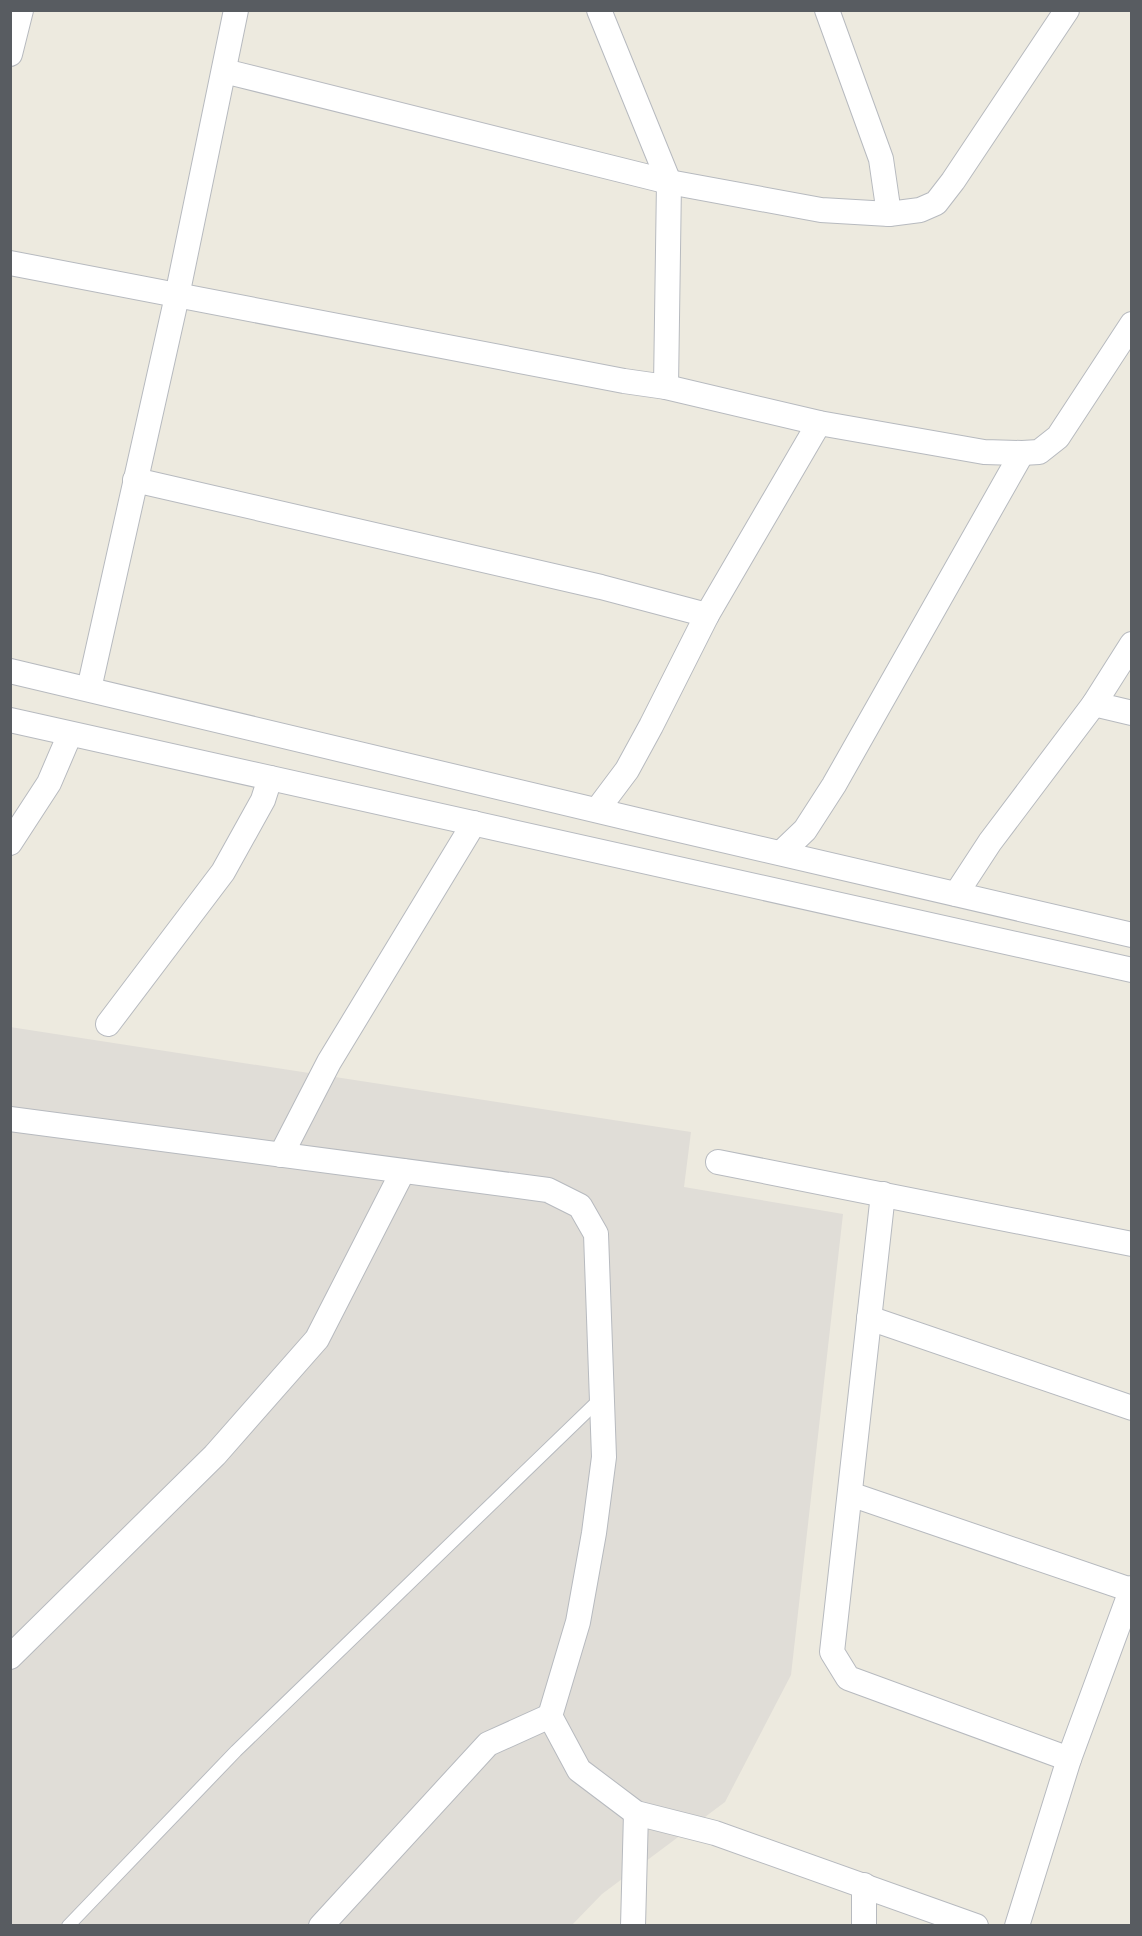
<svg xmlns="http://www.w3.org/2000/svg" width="1142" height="1936" font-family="'Archivo Narrow',sans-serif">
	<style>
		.industrial { fill: #e0ddd7 }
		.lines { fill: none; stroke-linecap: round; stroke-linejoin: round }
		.lane-casing { stroke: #b7babf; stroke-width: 14 }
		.street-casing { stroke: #b7babf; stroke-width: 26 }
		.lane { stroke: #fff; stroke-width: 12 }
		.street { stroke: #fff; stroke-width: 24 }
	</style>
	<rect width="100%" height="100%" fill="#edeadf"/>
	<path class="industrial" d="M10 1027 691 1132 684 1187 843 1214 791 1675 725 1802 602 1894 572 1925H11Z"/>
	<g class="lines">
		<defs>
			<path id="lane" d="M68 1926 236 1751 600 1399"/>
			<g id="street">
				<path d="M599 10 669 182 666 387"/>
				<path d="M10 54 21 10"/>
				<path d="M224 71 669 182 821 210 889 214 881 159 827 10"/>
				<path d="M889 214 920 210 936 203 953 181 1067 10"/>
				<path d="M10 263 624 381 666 387 819 423 984 452 1022 453 1039 452 1058 437 1132 324"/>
				<path d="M135 480 601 587 707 615"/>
				<path d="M10 671 641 821 1132 935"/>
				<path d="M89 689 177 296 236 10"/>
				<path d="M1094 704 1132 713"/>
				<path d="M10 720 1132 970"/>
				<path d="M597 810 627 770 651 726 707 615 819 423"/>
				<path d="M10 843 49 783 70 734"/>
				<path d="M781 853 805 830 834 785 1022 453"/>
				<path d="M956 894 990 842 1094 704 1132 644"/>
				<path d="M108 1024 223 872 263 800 270 778"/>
				<path d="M10 1119 548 1190 580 1206 596 1234 604 1457 594 1533 578 1622 550 1716 579 1770 636 1813 715 1833 976 1926"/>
				<path d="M281 1155 329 1062 474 823"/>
				<path d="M718 1162 1132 1244"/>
				<path d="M883 1194 832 1652 848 1678 1069 1759"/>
				<path d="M869 1318 1132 1408"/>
				<path d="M850 1494 1131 1590"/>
				<path d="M10 1657 215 1455 317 1339 403 1171"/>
				<path d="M321 1926 488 1744 550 1716"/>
				<path d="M633 1926 636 1813"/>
				<path d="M864 1926V1885"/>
				<path d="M1017 1926 1069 1759 1132 1588"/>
			</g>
		</defs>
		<use href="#lane" class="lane-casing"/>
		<use href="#street" class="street-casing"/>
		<use href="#lane" class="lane"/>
		<use href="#street" class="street"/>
	</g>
	<rect width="1142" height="1936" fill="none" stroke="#585c61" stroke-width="24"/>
</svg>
